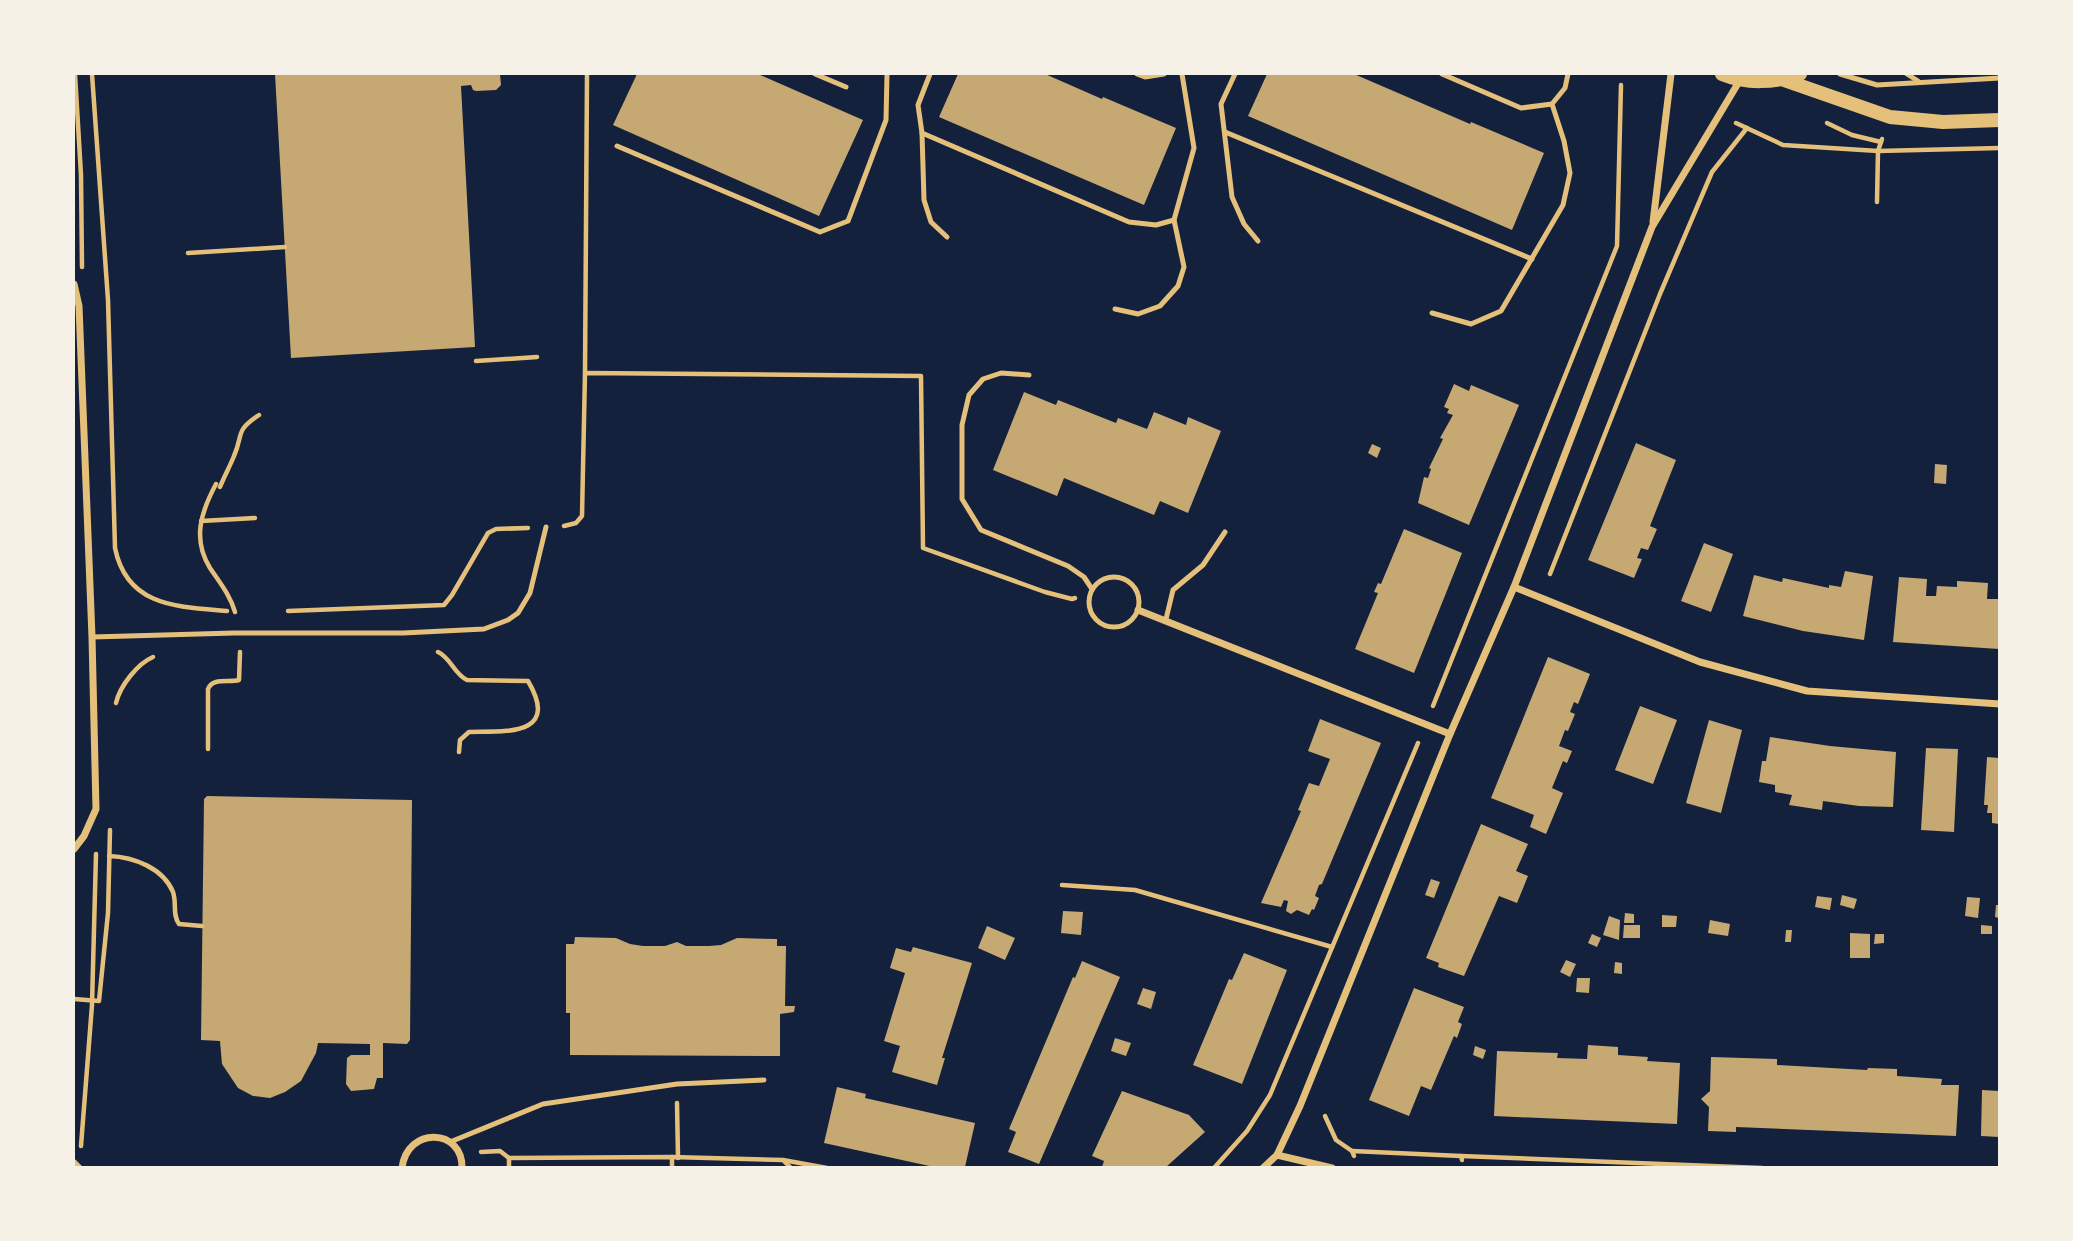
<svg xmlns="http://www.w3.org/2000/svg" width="2073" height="1241" font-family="'PT Sans Narrow',sans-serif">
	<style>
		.building { fill: #c6a872 }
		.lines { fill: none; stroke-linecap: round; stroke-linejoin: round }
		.path { stroke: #e5c07b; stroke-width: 4.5 }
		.service { stroke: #e5c07b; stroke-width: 5 }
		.minor { stroke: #e5c07b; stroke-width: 7 }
		.secondary { stroke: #e5c07b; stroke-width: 14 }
	</style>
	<rect width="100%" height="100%" fill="#14213d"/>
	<g class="building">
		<path d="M275 74H500L501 85 496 90 476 91 473 90 471 85 461 86 475 347 291 358Z"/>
		<path d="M637 74H758L863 120 819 216 613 125Z"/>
		<path d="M958 74H1045L1102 99 1103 97 1176 128 1144 205 939 117Z"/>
		<path d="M1267 74H1354L1470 124 1471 122 1544 153 1512 230 1248 116Z"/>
		<path d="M1454 384 1469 391 1471 385 1519 405 1469 525 1418 503 1424 477 1428 478 1431 469 1429 468 1443 439 1440 438 1453 415 1447 413 1449 409 1444 407Z"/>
		<path d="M1024 392 1056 405 1058 400 1116 423 1118 418 1147 429 1154 412 1186 425 1188 417 1221 431 1188 513 1160 501 1154 515 1064 478 1057 496 993 470Z"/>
		<path d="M1636 443 1676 460 1650 526 1657 529 1648 550 1641 548 1637 558 1642 559 1634 578 1588 560Z"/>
		<path d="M1372 444 1381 448 1377 458 1368 453Z"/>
		<path d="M1935 464 1947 465 1946 484 1934 483Z"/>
		<path d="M1404 529 1462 553 1414 673 1355 649 1378 593 1374 592 1378 583 1381 584Z"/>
		<path d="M1704 543 1733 554 1711 612 1681 601Z"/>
		<path d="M1845 571 1873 576 1864 640 1803 631 1743 616 1754 575 1782 582 1783 578 1829 588V585L1841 587Z"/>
		<path d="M1899 577 1927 579 1926 596H1936L1937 586 1957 587V581L1988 583 1987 599H1999V649L1893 642Z"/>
		<path d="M1548 657 1590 674 1578 704 1574 702 1570 712 1575 714 1568 731 1565 730 1559 746 1572 751 1567 763 1563 761 1552 788 1563 793 1546 834 1530 827 1534 815 1491 798Z"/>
		<path d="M1640 706 1677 720 1653 784 1615 770Z"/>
		<path d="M1320 719 1381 743 1322 884 1319 885 1315 896 1319 898 1314 910 1312 909 1309 915 1297 910 1291 914 1286 911 1288 901 1284 900 1281 907 1261 903 1301 811 1298 810 1309 783 1319 786 1330 759 1308 751Z"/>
		<path d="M1709 720 1742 730 1721 813 1686 803Z"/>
		<path d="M1770 737 1830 746 1896 752 1893 807 1859 806 1823 801 1822 810 1789 805 1792 795 1775 792V785L1759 782 1762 761H1766Z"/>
		<path d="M1926 748 1958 749 1954 832 1921 830Z"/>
		<path d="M1987 757 1999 758V824L1992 823V813H1987L1988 805H1984Z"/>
		<path d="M207 796 412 800 410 1040 407 1044 383 1043V1078H377L374 1089 351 1091 346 1084 347 1058 351 1055H370V1044L318 1043 316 1053 301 1081 285 1092 270 1098 253 1096 238 1088 222 1064 220 1041 201 1040 204 799Z"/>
		<path d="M1481 824 1528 844 1516 871 1528 876 1517 903 1499 896 1464 976 1438 967 1439 963 1426 958Z"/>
		<path d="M1431 879 1440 882 1434 898 1425 895Z"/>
		<path d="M1842 895 1857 899 1854 909 1840 905Z"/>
		<path d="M1817 896 1832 898 1830 910 1815 907Z"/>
		<path d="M1967 897 1980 898 1978 918 1965 916Z"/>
		<path d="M1996 905H1999V918L1995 917Z"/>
		<path d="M1063 911 1083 912 1081 935 1061 933Z"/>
		<path d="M1625 913 1634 914V923H1624Z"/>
		<path d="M1662 915 1677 916 1676 927H1662Z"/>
		<path d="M1609 916 1620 920 1619 940 1603 935Z"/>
		<path d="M1710 920 1730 924 1728 936 1708 933Z"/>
		<path d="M1624 925H1640V938H1623Z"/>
		<path d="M1981 925 1992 926V934H1981Z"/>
		<path d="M987 926 1015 938 1005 960 978 948Z"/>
		<path d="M1786 930H1792L1791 942H1785Z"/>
		<path d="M1850 933 1870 934V958H1850Z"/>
		<path d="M1592 934 1601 938 1597 947 1588 943Z"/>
		<path d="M1875 934H1884V943L1874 944Z"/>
		<path d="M575 937 616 938 630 944 643 946H665L677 942 686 946H709L721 945 737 938 777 939V946H786L785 1006H795L794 1012 780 1014V1056L570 1055V1013H566V944H574Z"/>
		<path d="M913 947 972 963 942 1058H945L937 1085 892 1072 900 1046 884 1041 905 973 890 968 896 948 911 952Z"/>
		<path d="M1244 953 1287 970 1242 1084 1193 1065 1229 979 1232 980Z"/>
		<path d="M1566 960 1576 964 1570 977 1560 972Z"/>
		<path d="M1082 961 1120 977 1039 1164 1008 1152 1016 1132 1009 1129 1073 977 1075 978Z"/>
		<path d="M1615 962 1622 963V974L1614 973Z"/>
		<path d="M1577 978H1590L1589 993 1576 992Z"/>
		<path d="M1143 988 1156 992 1151 1009 1137 1004Z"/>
		<path d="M1414 988 1464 1007 1458 1022 1462 1024 1457 1038 1454 1036 1431 1090 1421 1086 1409 1116 1369 1100Z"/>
		<path d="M1115 1038 1131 1043 1126 1056 1111 1051Z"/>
		<path d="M1588 1045 1618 1047V1055L1648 1057 1647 1061 1680 1063 1677 1124 1494 1116 1497 1051 1558 1053 1557 1058 1587 1059Z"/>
		<path d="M1475 1046 1486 1050 1483 1059 1473 1055Z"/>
		<path d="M1711 1057 1777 1059V1065L1867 1070 1868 1068 1897 1069V1076L1942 1079 1941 1085H1959L1956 1136 1736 1127V1132L1708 1131 1709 1107 1701 1099 1710 1091Z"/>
		<path d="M837 1087 866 1094 865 1098 975 1123 965 1167H934L824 1143Z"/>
		<path d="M1982 1090 1999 1091V1137L1981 1136Z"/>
		<path d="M1122 1091 1189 1115 1205 1132 1166 1167H1102L1104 1161 1092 1156Z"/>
	</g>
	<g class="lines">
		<g class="path">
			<path d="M75 74 81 175 82 267"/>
			<path d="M92 74 108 300 115 548C127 607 178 607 227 611"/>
			<path d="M1736 123 1783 145 1878 151 2000 148"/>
			<path d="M1827 123 1852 135 1881 142"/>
			<path d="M1877 202 1878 151 1882 139"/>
			<path d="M188 253 285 247"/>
			<path d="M476 361 537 357"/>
			<path d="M585 373 587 74"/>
			<path d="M216 484C201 512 192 539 210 568 220 583 230 595 235 612"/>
			<path d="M220 487C224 477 230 466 234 456 244 433 234 432 259 415"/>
			<path d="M201 521 255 518"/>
			<path d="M564 526 576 523 582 516 585 373 921 376 923 548 1045 592 1072 599 1075 598"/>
			<path d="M1550 574 1660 294 1712 172 1747 128"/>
			<path d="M288 611 444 605 452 595 488 533 496 529 528 528"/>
			<path d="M438 652C451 658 454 674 467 680L528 681C561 737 504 731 469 732L460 740 459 752"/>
			<path d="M116 703C120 686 137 664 153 657"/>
			<path d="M1433 706 1617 246 1621 85"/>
			<path d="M208 749V689C213 677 229 683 239 680L240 652"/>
			<path d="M109 856C134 857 163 868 173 892 177 904 172 914 179 924L202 926"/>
			<path d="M1062 885 1135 890 1332 947"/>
			<path d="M74 999 99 1001 108 913 110 830"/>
			<path d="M677 1103 678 1158"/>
			<path d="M1325 1116 1336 1140 1352 1151"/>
			<path d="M81 1146 92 1005 96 854"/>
			<path d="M481 1152 500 1151 509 1158 672 1157 783 1160 827 1168"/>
			<path d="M1354 1156 1352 1151 1461 1156 1462 1160"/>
			<path d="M1461 1156 1762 1168"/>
			<path d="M672 1157V1168"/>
			<path d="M784 1161 791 1168"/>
			<path d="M509 1168V1158"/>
			<path d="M1214 1168 1247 1131 1270 1095 1418 743"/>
		</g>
		<g class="service">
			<path d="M815 74 846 87"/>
			<path d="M930 74 918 105 922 133 924 200 931 222 947 237"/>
			<path d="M1137 74 1145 77 1164 74"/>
			<path d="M1235 74 1221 104 1232 197 1244 224 1258 241"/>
			<path d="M1442 74 1521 108 1552 104 1565 88 1568 74"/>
			<path d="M1840 74 1877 85 2000 78"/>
			<path d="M1907 74 1918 81"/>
			<path d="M1225 132 1532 259"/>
			<path d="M922 133 1129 222 1156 225 1174 220"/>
			<path d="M617 146 820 232 848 221 886 120 887 74"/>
			<path d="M1115 309 1138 314 1160 306 1178 286 1184 267 1174 220 1194 148 1182 74"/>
			<path d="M1432 313 1471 324 1501 311 1563 205 1570 173 1564 141 1552 104"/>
			<path d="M1029 375 1001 373 983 379 969 395 962 425V499L981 530 1068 566 1084 577 1092 589"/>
			<circle cx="1114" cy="602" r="25"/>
			<path d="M1166 619 1173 590 1203 565 1225 532"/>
			<path d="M92 637 234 633H403L484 629 508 620 518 613 530 593 546 527"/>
			<path d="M450 1142 543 1104 677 1084 764 1080"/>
		</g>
		<g class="minor">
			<path d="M1653 222 1671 74"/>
			<path d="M74 284 79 306 92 637 96 809 84 836 74 849"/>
			<path d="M1514 587 1700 662 1807 691 2000 704"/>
			<path d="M1138 610 1450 734"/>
			<path d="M1277 1155 1332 1168"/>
			<path d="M74 1163 79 1168"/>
			<path d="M402 1168C407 1126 463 1128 462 1168"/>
			<path d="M1263 1168 1277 1155 1300 1106 1450 734 1514 587 1652 227 1740 80"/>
		</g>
		<g class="secondary">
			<path d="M1722 74C1746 84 1775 83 1800 74"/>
			<path d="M1781 79 1890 117 1943 122 2000 120"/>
		</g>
	</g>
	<rect width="2073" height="1241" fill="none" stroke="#f6f1e7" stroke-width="150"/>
</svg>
